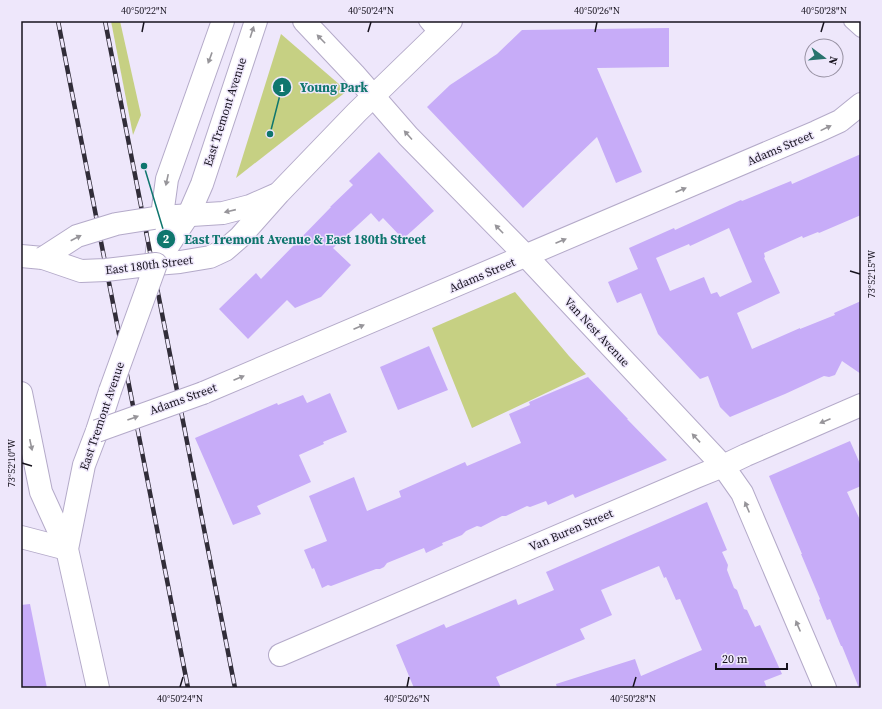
<svg xmlns="http://www.w3.org/2000/svg" width="882" height="709" font-family="'Source Serif 4',serif">
	<style>
		.green { fill: #c6d083 }
		.building { fill: #c7acf8; fill-rule: evenodd }
		.lines { fill: none; stroke-linecap: round; stroke-linejoin: round }
		.lane-casing { stroke: #b4aac9; stroke-width: 16 }
		.street-casing { stroke: #b4aac9; stroke-width: 24 }
		.secondary-casing { stroke: #b4aac9; stroke-width: 24 }
		.lane { stroke: #fff; stroke-width: 14 }
		.street { stroke: #fff; stroke-width: 22 }
		.secondary { stroke: #fff; stroke-width: 22 }
		.rail-casing { stroke: #312d39; stroke-width: 4.5 }
		.rail { stroke: #eee7fb; stroke-width: 3; stroke-dasharray: 9; stroke-linecap: butt }
		.street-bridge-casing { stroke: #b4aac9; stroke-width: 24; stroke-linecap: butt }
		.secondary-bridge-casing { stroke: #b4aac9; stroke-width: 24; stroke-linecap: butt }
		.street-bridge { stroke: #fff; stroke-width: 22 }
		.secondary-bridge { stroke: #fff; stroke-width: 22 }
		.oneway { fill: #97959a }
		.ticks { fill: none; stroke: #17131e; stroke-width: 1.5 }
		.labels { text-anchor: middle; dominant-baseline: central; stroke-width: 3; stroke-linejoin: round; paint-order: stroke }
		.street-label { font-size: 12px; fill: #17131e; stroke: #eee7fb }
		.leader { fill: none; stroke: #0f766e; stroke-width: 1.5 }
		.callout-dot { fill: #0f766e; stroke: #eee7fb; stroke-width: 1.5 }
		.mark-label { font-size: 12px; text-anchor: middle; font-weight: bold; fill: #fff }
		.callout-label { font-size: 13px; text-anchor: middle; font-weight: bold; fill: #0f766e; stroke: #eee7fb; stroke-width: 3; stroke-linejoin: round; paint-order: stroke }
		.neatline { fill: none; stroke: #17131e; stroke-width: 1.5 }
		.ticks-label { font-size: 10px; text-anchor: middle; fill: #17131e }
	</style>
	<rect width="100%" height="100%" fill="#eee7fb"/>
	<g class="green">
		<path d="M111 21H120L141 115 133 135Z"/>
		<path d="M281 34 347 91 236 178Z"/>
		<path d="M515 292 569 356 586 374 472 428 432 328Z"/>
	</g>
	<g class="building">
		<path d="M669 28V67L597 68 642 172 616 183 597 137 523 208 427 107 450 85 497 54 522 30Z"/>
		<path d="M379 152 434 211 403 239 383 218 379 222 371 213 333 248 351 265 321 297 295 308 287 300 248 339 219 309 256 273 261 279 331 207H330L353 185 349 181Z"/>
		<path d="M861 154V215L819 233 818 232 803 238 802 236 764 253 765 257 764 258 780 293 737 313 752 349 800 328V329L835 315 834 313 861 301V374L842 361 835 375 829 377 824 376 785 394 730 417 720 407 708 376 700 379 658 334 641 293 617 303 608 282 638 269 629 248 674 228 675 230 741 200 742 201 791 181 792 184ZM729 228 752 282 720 297 717 292 711 294 704 277 670 291 656 258 689 244 690 246Z"/>
		<path d="M429 346 448 390 398 410 380 367Z"/>
		<path d="M588 377 628 419H627L667 460 575 498 573 494 548 505 546 501 530 507 527 506 506 516H502L481 527 477 526 466 531 462 535 442 543 443 545 426 553 424 548 387 563 384 567 380 569H376L331 586 328 585 322 588 314 568 312 569 304 550 327 541 309 496 354 477 367 511 401 497 399 491 465 462 467 466 521 443 509 414 530 405 529 402Z"/>
		<path d="M330 393 347 432 323 442 324 444 299 455 311 482 257 506 261 514 233 525 195 438 277 403 278 405 303 395 307 403Z"/>
		<path d="M850 441 861 466V486L847 492 861 522V688H859L842 646H841L830 619 827 620 819 600 820 599 801 554H802L769 476Z"/>
		<path d="M707 502 727 550 722 552 728 565 727 570 734 588 737 590 744 609 747 610 755 627 760 625 782 674 764 681 767 688H557L556 684 635 659 641 676 702 650 680 599 676 600 666 577 664 578 659 566 601 590 612 615 580 629 585 639 496 677 501 688H414L396 645 444 624 446 628 516 599 518 605 554 590 546 572Z"/>
		<path d="M30 604 41 659 47 688H21V605Z"/>
	</g>
	<g class="lines">
		<defs>
			<g id="lane">
				<path d="M426 21 437 34"/>
				<path d="M851 21 861 30"/>
			</g>
			<g id="street">
				<path d="M304 21 354 74 408 136 526 256 723 466 742 493 825 688"/>
				<path d="M21 393 41 492 67 549"/>
				<path d="M203 393 816 132 840 121 861 104"/>
				<path d="M21 537 67 549"/>
				<path d="M280 655 696 477 723 466 746 455 861 405"/>
			</g>
			<g id="secondary">
				<path d="M176 216 223 213 250 206 275 195"/>
				<path d="M21 256 43 258"/>
				<path d="M156 259 167 179 223 21"/>
				<path d="M156 264 180 262 210 257 225 250 240 237 279 193 357 112 451 21"/>
				<path d="M156 264 189 214 202 184 256 21"/>
				<path d="M98 688 67 549 84 465 97 431 110 391"/>
			</g>
		</defs>
		<use href="#lane" class="lane-casing"/>
		<use href="#street" class="street-casing"/>
		<use href="#secondary" class="secondary-casing"/>
		<use href="#lane" class="lane"/>
		<use href="#street" class="street"/>
		<use href="#secondary" class="secondary"/>
		<defs>
			<g id="rail">
				<path d="M58 21 188 688"/>
				<path d="M105 21 235 688"/>
			</g>
		</defs>
		<use href="#rail" class="rail-casing"/>
		<use href="#rail" class="rail"/>
		<defs>
			<path id="street-bridge" d="M97 431 203 393"/>
			<g id="secondary-bridge">
				<path d="M43 258 81 271 106 270 156 264 110 391"/>
				<path d="M43 258 77 236 116 224 154 218"/>
			</g>
		</defs>
		<use href="#street-bridge" class="street-bridge-casing"/>
		<use href="#secondary-bridge" class="secondary-bridge-casing"/>
		<use href="#street-bridge" class="street-bridge"/>
		<use href="#secondary-bridge" class="secondary-bridge"/>
	</g>
	<defs><path id="oneway-solid" d="M-6-.8H1V-3.2L6.5 0L1 3.2V.8H-6Z"/></defs>
	<g class="oneway">
		<use href="#oneway-solid" transform="translate(252 32) rotate(-72)"/>
		<use href="#oneway-solid" transform="translate(321 39) rotate(-134)"/>
		<use href="#oneway-solid" transform="translate(210 58) rotate(110)"/>
		<use href="#oneway-solid" transform="translate(826 128) rotate(-26)"/>
		<use href="#oneway-solid" transform="translate(408 135) rotate(-132)"/>
		<use href="#oneway-solid" transform="translate(167 180) rotate(102)"/>
		<use href="#oneway-solid" transform="translate(681 190) rotate(-23)"/>
		<use href="#oneway-solid" transform="translate(230 211) rotate(167)"/>
		<use href="#oneway-solid" transform="translate(499 229) rotate(-134)"/>
		<use href="#oneway-solid" transform="translate(76 238) rotate(-27)"/>
		<use href="#oneway-solid" transform="translate(561 241) rotate(-23)"/>
		<use href="#oneway-solid" transform="translate(359 327) rotate(-23)"/>
		<use href="#oneway-solid" transform="translate(239 378) rotate(-23)"/>
		<use href="#oneway-solid" transform="translate(133 418) rotate(-20)"/>
		<use href="#oneway-solid" transform="translate(825 421) rotate(157)"/>
		<use href="#oneway-solid" transform="translate(696 438) rotate(-133)"/>
		<use href="#oneway-solid" transform="translate(31 445) rotate(78)"/>
		<use href="#oneway-solid" transform="translate(747 507) rotate(-113)"/>
		<use href="#oneway-solid" transform="translate(798 626) rotate(-113)"/>
	</g>
	<path class="ticks" d="M142 32 144 22M368 32 371 22M595 32 597 22M821 32 824 22M850 271 860 274M22 463 32 466M180 687 183 677M407 687 409 677M633 687 636 677"/>
	<g class="labels">
		<g class="street-label">
			<text transform="translate(225 112) rotate(-72)">East Tremont Avenue</text>
			<text transform="translate(780 148) rotate(-23)">Adams Street</text>
			<text transform="translate(149 265) rotate(-7)">East 180th Street</text>
			<text transform="translate(482 275) rotate(-23)">Adams Street</text>
			<text transform="translate(597 332) rotate(47)">Van Nest Avenue</text>
			<text transform="translate(183 399) rotate(-20)">Adams Street</text>
			<text transform="translate(102 416) rotate(-71)">East Tremont Avenue</text>
			<text transform="translate(571 530) rotate(-23)">Van Buren Street</text>
		</g>
	</g>
	<path class="leader" d="M270 134L282 87M144 166L166 239"/>
	<g class="callout-dot">
		<circle cx="270" cy="134" r="4"/>
		<circle cx="144" cy="166" r="4"/>
		<circle cx="282" cy="87" r="10"/>
		<circle cx="166" cy="239" r="10"/>
	</g>
	<g class="mark-label">
		<text x="282" y="92">1</text>
		<text x="166" y="243">2</text>
	</g>
	<g class="callout-label">
		<text x="334" y="92">Young Park</text>
		<text x="305" y="244">East Tremont Avenue &amp; East 180th Street</text>
	</g>
	<rect width="882" height="709" fill="none" stroke="#eee7fb" stroke-width="44"/>
	<g transform="translate(824 58) rotate(106)"><circle r="19" fill="#eee7fb" stroke="#9892a3"/>
	<path d="M0-3L7 15L0 10L-7 15Z" fill="#29736e"/>
	<text y="-6" font-size="11" font-weight="bold" text-anchor="middle" fill="#17131e">N</text>
	</g>
	<path d="M716 663v6h71v-6" fill="none" stroke="#17131e" stroke-width="2"/>
	<text x="722" y="663" font-size="12" fill="#17131e" stroke="#eee7fb" stroke-width="3" paint-order="stroke">20 m</text>
	<rect x="22" y="22" width="838" height="665" class="neatline"/>
	<g class="ticks-label">
		<text x="144" y="14">40°50'22"N</text>
		<text x="371" y="14">40°50'24"N</text>
		<text x="597" y="14">40°50'26"N</text>
		<text x="824" y="14">40°50'28"N</text>
		<text transform="translate(871 274) rotate(-90)" y="4">73°52'15"W</text>
		<text transform="translate(11 463) rotate(-90)" y="4">73°52'10"W</text>
		<text x="180" y="702">40°50'24"N</text>
		<text x="407" y="702">40°50'26"N</text>
		<text x="633" y="702">40°50'28"N</text>
	</g>
</svg>
